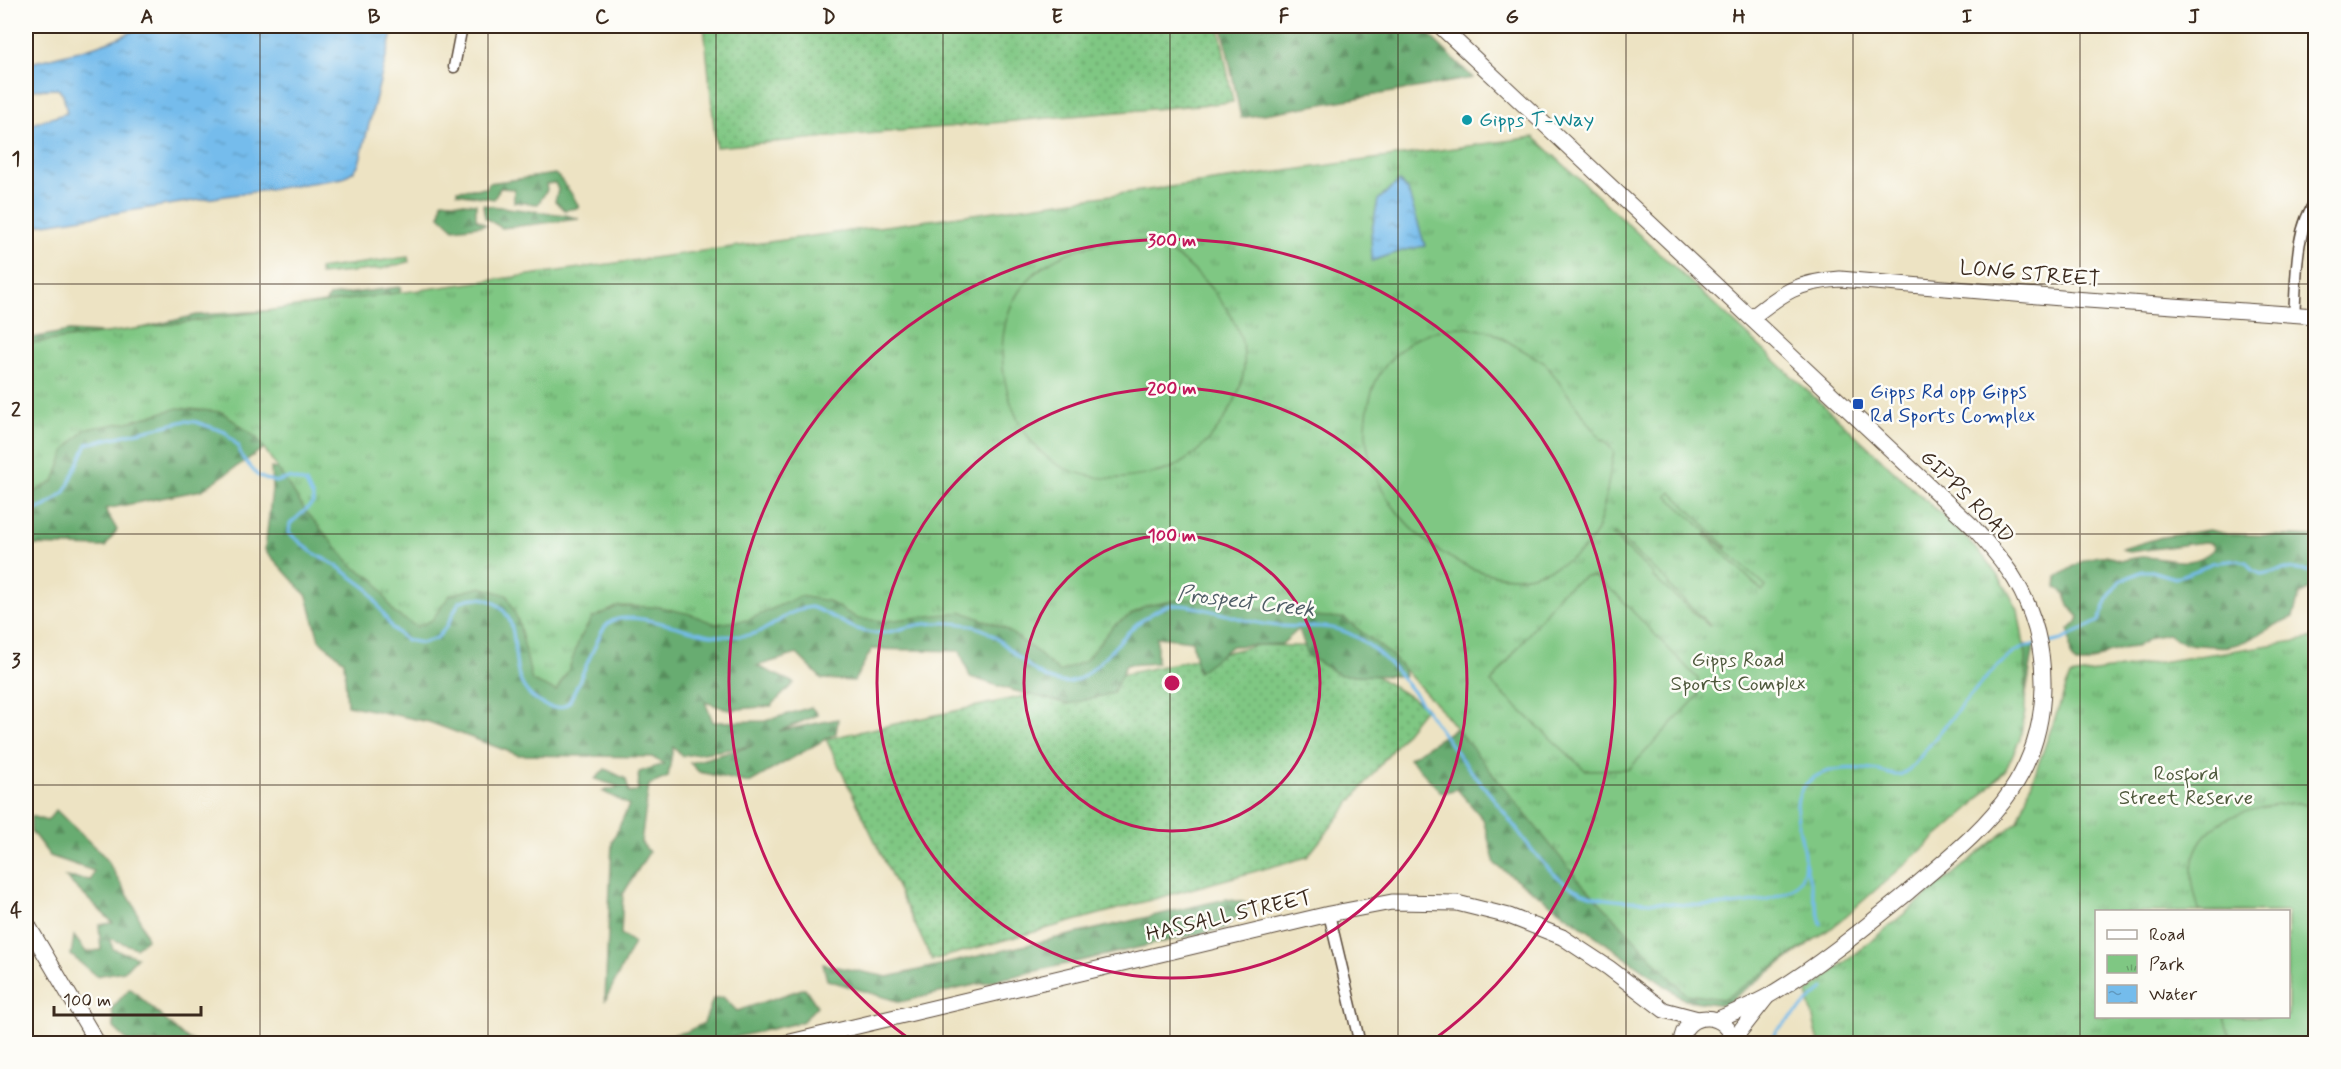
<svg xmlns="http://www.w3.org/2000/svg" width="2341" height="1069" font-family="Mynerve,sans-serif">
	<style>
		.grass { fill: url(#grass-dots); stroke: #5d7850; stroke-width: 1.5 }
		.forest { fill: url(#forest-firs); stroke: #516b48; stroke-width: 1.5 }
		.park { fill: url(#park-tufts); stroke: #5d7850; stroke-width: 1.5; fill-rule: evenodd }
		.pitch { fill: #7fc783; stroke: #5d7850; stroke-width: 1.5 }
		.water { fill: url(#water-ripples); stroke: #587385; stroke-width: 1.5 }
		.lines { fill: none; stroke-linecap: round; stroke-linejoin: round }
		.stream { stroke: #74bcec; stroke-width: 3 }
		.street-casing { stroke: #564637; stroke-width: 13 }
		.secondary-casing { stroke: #564637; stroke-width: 17 }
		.street { stroke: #fff; stroke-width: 10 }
		.secondary { stroke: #fff; stroke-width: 15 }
		.grid { fill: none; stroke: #3b2a1e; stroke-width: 1.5; stroke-opacity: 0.55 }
		.ring { fill: none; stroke: #c2185b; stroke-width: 3 }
		.culture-dot { fill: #0f9aa8; stroke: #fdfcf7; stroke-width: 2 }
		.transit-dot { fill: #1a4fb4; stroke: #fdfcf7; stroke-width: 2 }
		.labels { text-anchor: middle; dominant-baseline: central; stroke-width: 5; stroke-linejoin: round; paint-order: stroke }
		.culture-label { font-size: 21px; fill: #0d838f; stroke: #fdfcf7; text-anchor: start }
		.street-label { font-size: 21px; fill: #3b2a1e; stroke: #fdfcf7 }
		.transit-label { font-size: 21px; fill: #164399; stroke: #fdfcf7; text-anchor: start }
		.park-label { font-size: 21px; fill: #4f593c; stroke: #fdfcf7 }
		.water-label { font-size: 22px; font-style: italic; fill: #4f5d66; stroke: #fdfcf7 }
		.centre { fill: #c2185b; stroke: #fdfcf7; stroke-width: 3 }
		.ring-label { font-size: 18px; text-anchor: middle; font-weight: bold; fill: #c2185b; stroke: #fdfcf7; stroke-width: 5; stroke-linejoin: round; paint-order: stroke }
		.neatline { fill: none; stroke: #3b2a1e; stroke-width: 2 }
		.grid-label { font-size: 20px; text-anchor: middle; font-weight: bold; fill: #3b2a1e }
	</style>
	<defs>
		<pattern id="grass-dots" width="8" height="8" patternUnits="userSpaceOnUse" patternTransform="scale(1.5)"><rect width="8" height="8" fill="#7fc783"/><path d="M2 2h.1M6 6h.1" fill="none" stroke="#69a26b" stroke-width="1.8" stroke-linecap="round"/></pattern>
		<pattern id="forest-firs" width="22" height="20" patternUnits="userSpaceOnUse" patternTransform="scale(1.5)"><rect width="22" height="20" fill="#67ac71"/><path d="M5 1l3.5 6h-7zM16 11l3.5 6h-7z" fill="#568c5c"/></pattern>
		<pattern id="park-tufts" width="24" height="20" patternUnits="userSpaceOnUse" patternTransform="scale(1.5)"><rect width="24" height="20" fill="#7fc783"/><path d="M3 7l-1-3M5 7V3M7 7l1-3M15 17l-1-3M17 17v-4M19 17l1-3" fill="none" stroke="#69a26b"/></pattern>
		<pattern id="water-ripples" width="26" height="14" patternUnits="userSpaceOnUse" patternTransform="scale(1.5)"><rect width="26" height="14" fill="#74bcec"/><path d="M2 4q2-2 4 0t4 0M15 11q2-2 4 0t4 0" fill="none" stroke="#6099bf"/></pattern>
	</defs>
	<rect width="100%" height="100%" fill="#fdfcf7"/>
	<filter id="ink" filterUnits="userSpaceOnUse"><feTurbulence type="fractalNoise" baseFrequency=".0167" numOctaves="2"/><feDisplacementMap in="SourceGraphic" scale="12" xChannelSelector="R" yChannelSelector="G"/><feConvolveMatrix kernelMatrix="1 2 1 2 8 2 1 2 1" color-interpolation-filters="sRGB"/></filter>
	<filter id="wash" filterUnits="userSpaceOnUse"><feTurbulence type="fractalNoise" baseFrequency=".008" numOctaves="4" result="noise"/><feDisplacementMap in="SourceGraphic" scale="24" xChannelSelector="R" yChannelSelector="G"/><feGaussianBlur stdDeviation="1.35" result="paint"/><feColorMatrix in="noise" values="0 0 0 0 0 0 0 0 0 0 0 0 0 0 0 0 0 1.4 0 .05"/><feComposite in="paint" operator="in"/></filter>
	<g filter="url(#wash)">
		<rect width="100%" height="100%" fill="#ede3c3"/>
		<g class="grass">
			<path d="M704 26H1219L1233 102 716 147Z"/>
			<path d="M408 257 409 262 381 269 320 275 319 269Z"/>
			<path d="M1259 645 1330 647 1426 707 1307 857 932 960 826 739Z"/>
		</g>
		<g class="forest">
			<path d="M1222 26H1420L1473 78 1241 118Z"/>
			<path d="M555 174C563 180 576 199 579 208L565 210 555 201 558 190 555 183 546 184 547 190 538 204 514 202V189L500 188 494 199 457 193V190L487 188 489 183Z"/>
			<path d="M442 201 476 204V219L486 225 454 229 440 216Z"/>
			<path d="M483 205 566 215 579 219 502 228 485 218Z"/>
			<path d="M401 287 389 342 303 422 202 490 105 509 117 530 105 547 26 545V339L69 331 117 334 197 315 323 308 329 296Z"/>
			<path d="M271 468 312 474 1199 519 1401 656 1405 676 1340 675 1308 656 1299 629 1282 644 1232 646 1198 672 1192 641 1157 637V663L1126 665 1113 693 1068 704 1011 690 970 677 960 651 872 649 854 681 822 679 797 654 757 666 794 683 771 706 729 710 705 702 713 722 765 721 811 707 818 715 779 731 838 719 836 733 749 783 699 772 690 763 752 746 682 756 673 747 668 777 649 785 641 842 649 852 623 894 621 934 634 943 605 1001 612 842 629 805 602 791 620 787 595 779 605 769 626 779 629 793 638 791 639 772 664 764 652 757 518 755 429 722 347 705 344 661 319 640 307 596 265 550 272 489Z"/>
			<path d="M2209 530 2227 534 2315 537V587L2300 594 2293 617C2271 625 2252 642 2229 646 2218 648 2208 645 2197 645 2185 644 2177 642 2168 634L2152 637 2136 647 2126 648 2107 653 2087 664H2076L2071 658 2069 630 2077 622 2079 617 2070 607 2065 594 2056 587 2057 577C2070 569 2084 558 2099 556 2108 554 2113 559 2121 560 2128 561 2136 556 2144 557 2171 558 2191 570 2214 549L2213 543 2204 542 2130 552 2122 549 2162 537Z"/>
			<path d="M2003 642 2034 646 2025 700 1815 939 1724 1005 1685 1000 1495 864 1483 819 1457 789 1442 793 1409 758 1478 714Z"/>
			<path d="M56 810 105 857 135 907 147 939 136 948 109 938 113 949 137 957 124 971 96 976 71 955 74 936 86 952 101 950 99 925 113 923 65 877 91 880 94 871 50 856 31 831V816L47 821Z"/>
			<path d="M1226 899 1252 904 1224 928 900 1002 827 980 823 964 888 977Z"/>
			<path d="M130 988 184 1037 197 1043H130L114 1028 112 1008Z"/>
			<path d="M805 988 817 1006 802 1022 710 1043H627L686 1032 704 1023 713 999 723 997 737 1011Z"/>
		</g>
		<g class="park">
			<path d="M1534 137 1961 533 1984 557 2005 586 2018 610 2026 656 2025 711 2020 739 2006 769 1970 808 1833 927 1724 999 1686 994 1577 878 1443 712 1391 655 1344 618 1280 614 1227 601 1184 599 1145 606 1114 625 1085 661 1059 672 1037 652 1004 628 963 612 886 621 858 619 828 601 800 596 748 620 715 624 690 614 659 607 619 606 592 618 579 640 569 669 556 691 532 681 519 623 507 595 481 587 450 595 432 620 417 627 394 613 375 580 352 566 305 510 258 439 222 412 178 408 128 422 86 429 66 449 54 481 26 497V344Z"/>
			<path d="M2315 638V1043H1819L1807 993 2018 821 2070 676ZM2096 912H2288V1016H2096Z"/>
		</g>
		<g class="pitch">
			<path d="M1119 240C1134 240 1150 242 1164 249 1197 266 1241 316 1244 354 1248 396 1211 447 1176 466 1166 472 1135 477 1123 478 1100 480 1068 474 1049 459 1004 424 987 341 1018 293 1040 258 1081 245 1119 240Z"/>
			<path d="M1459 327 1490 331 1545 363 1602 441 1604 440 1614 452C1609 474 1605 513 1596 532 1585 554 1564 564 1542 572 1518 581 1494 577 1471 568 1410 543 1355 477 1368 408 1372 388 1377 374 1391 359 1412 337 1429 330 1459 327Z"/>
			<path d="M1671 492 1727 547 1725 548 1667 496Z"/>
			<path d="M1706 533 1766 587 1762 591 1705 535Z"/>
			<path d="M1615 534 1669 583 1668 585 1710 625 1709 626 1653 577 1654 575 1613 536Z"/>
			<path d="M1584 577H1594L1616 594 1698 679V696L1629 769 1585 770 1491 683 1561 592Z"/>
			<path d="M2298 803 2315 807V1043H2232L2224 1017 2288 1016V912L2199 911C2197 900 2192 887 2192 875 2190 818 2254 806 2298 803Z"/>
		</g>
		<g class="water">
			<path d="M143 26H394L359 164 354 171 343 178 26 227V126L67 113 63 94 58 89 26 90V64C66 54 107 46 143 26Z"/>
			<path d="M1399 181 1408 191 1425 246 1405 250 1372 261 1371 234 1378 200Z"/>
		</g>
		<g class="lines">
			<g class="stream">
				<path d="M26 513 46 506 65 492 87 444 185 421 196 422 225 432 238 446 242 457 257 475 265 479 276 482 289 478 306 483 313 498V503L290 524 289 533 312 552 337 566 368 589 392 628 406 640 422 643 437 638 447 626 459 602C471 597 483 596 495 603 522 621 510 653 520 679 524 692 537 703 550 707 558 709 564 708 570 701L600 635C603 629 606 624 612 621 634 610 687 632 711 635 727 637 746 638 761 631 778 623 791 609 811 607 833 614 850 631 874 633 886 634 897 630 908 627 931 622 962 620 984 630 1010 643 1039 688 1071 682 1090 679 1121 637 1138 623 1148 616 1162 605 1175 605 1207 606 1239 621 1270 625 1291 628 1312 625 1332 628 1386 638 1427 714 1457 753 1474 776 1493 796 1509 819 1528 844 1546 873 1575 889 1603 904 1634 900 1664 903 1698 907 1755 908 1787 892 1830 869 1777 813 1806 784 1824 765 1855 767 1879 771 1884 772 1893 776 1899 775 1904 774 1907 770 1911 768 1933 743 2004 642 2035 645"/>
				<path d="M2045 644 2062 640 2099 621 2110 594 2120 581 2143 571H2152L2175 578 2203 568 2211 563 2238 560 2246 562 2252 570 2261 574 2287 569 2316 572"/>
				<path d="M1805 862 1821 924"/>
				<path d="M1768 1044 1777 1030 1824 988"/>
			</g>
		</g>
	</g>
	<g filter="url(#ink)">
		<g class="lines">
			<defs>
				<g id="street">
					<path d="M454 67 462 26"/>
					<path d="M2294 315C2297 280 2294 230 2316 201"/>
					<path d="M1329 914 1360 1044"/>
				</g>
				<g id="secondary">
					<path d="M1440 26 1972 526C1987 543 2003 560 2015 580 2053 644 2053 729 2011 791 1984 831 1943 862 1907 893 1863 929 1817 967 1768 996 1752 1005 1735 1012 1718 1019"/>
					<path d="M1751 318C1784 292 1797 282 1840 279L2073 299 2316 316"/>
					<path d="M26 922 98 1044"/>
					<path d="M1733 1040 1766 998"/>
					<path d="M782 1044 1329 914 1392 902 1457 903 1509 916 1562 937 1609 968 1664 1010 1698 1019"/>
					<path d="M1681 1044C1682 1009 1731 1010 1733 1044"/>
				</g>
			</defs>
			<use href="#street" class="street-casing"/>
			<use href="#secondary" class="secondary-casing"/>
			<use href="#street" class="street"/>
			<use href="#secondary" class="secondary"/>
		</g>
	</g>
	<path class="grid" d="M260 26V1044M488 26V1044M716 26V1044M943 26V1044M1170 26V1044M1398 26V1044M1626 26V1044M1853 26V1044M2080 26V1044M26 284H2316M26 534H2316M26 785H2316"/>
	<g class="ring">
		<circle cx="1172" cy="683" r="148"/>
		<circle cx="1172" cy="683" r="295"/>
		<path d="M912 1041A443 443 0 1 1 1432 1041"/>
	</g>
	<circle class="culture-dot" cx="1467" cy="120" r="6"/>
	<rect class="transit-dot" x="1852" y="398" width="12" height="12" rx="3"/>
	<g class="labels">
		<g class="culture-label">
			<text x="1479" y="120">Gipps T-Way</text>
		</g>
		<g class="street-label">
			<text transform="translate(2030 274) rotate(5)">LONG STREET</text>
			<text transform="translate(1967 497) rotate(45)">GIPPS ROAD</text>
			<text transform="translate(1229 916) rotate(-13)">HASSALL STREET</text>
		</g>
		<g class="transit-label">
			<text x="1870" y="392">Gipps Rd opp Gipps<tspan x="1870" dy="24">Rd Sports Complex</tspan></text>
		</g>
		<g class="park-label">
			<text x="1738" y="660">Gipps Road<tspan x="1738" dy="24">Sports Complex</tspan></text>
			<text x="2186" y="774">Rosford<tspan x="2186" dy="24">Street Reserve</tspan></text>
		</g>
		<g class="water-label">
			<text transform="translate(1246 602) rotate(7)">Prospect Creek</text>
		</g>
	</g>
	<circle cx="1172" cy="683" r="9" class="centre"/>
	<g class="ring-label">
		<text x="1172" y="246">300 m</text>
		<text x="1172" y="394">200 m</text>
		<text x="1172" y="541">100 m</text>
	</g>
	<rect width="2341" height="1069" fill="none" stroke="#fdfcf7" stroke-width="66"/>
	<rect x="2095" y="910" width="195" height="108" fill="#fdfcf7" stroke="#afa8a0" stroke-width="1.5"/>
	<rect x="2107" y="930" width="30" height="9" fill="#ffffff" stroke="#afa8a0" stroke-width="1.5"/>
	<text x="2149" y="940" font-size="18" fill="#3b2a1e">Road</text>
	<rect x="2107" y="955" width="30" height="18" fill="url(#park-tufts)" stroke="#afa8a0" stroke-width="1.5"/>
	<text x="2149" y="970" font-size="18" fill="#3b2a1e">Park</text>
	<rect x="2107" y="985" width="30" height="18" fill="url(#water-ripples)" stroke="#afa8a0" stroke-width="1.5"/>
	<text x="2149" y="1000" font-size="18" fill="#3b2a1e">Water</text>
	<path d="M54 1006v9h147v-9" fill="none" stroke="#3b2a1e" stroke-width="3"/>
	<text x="63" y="1006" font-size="18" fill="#3b2a1e" stroke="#fdfcf7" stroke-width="4.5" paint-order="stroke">100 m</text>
	<rect x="33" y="33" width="2275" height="1003" class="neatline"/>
	<g class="grid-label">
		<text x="147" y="23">A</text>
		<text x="374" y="23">B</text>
		<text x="602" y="23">C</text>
		<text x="829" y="23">D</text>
		<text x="1057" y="23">E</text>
		<text x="1284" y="23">F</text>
		<text x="1512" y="23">G</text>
		<text x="1739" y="23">H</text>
		<text x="1967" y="23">I</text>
		<text x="2194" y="23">J</text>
		<text x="16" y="165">1</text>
		<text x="16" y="416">2</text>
		<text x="16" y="667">3</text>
		<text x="16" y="917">4</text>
	</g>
</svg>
